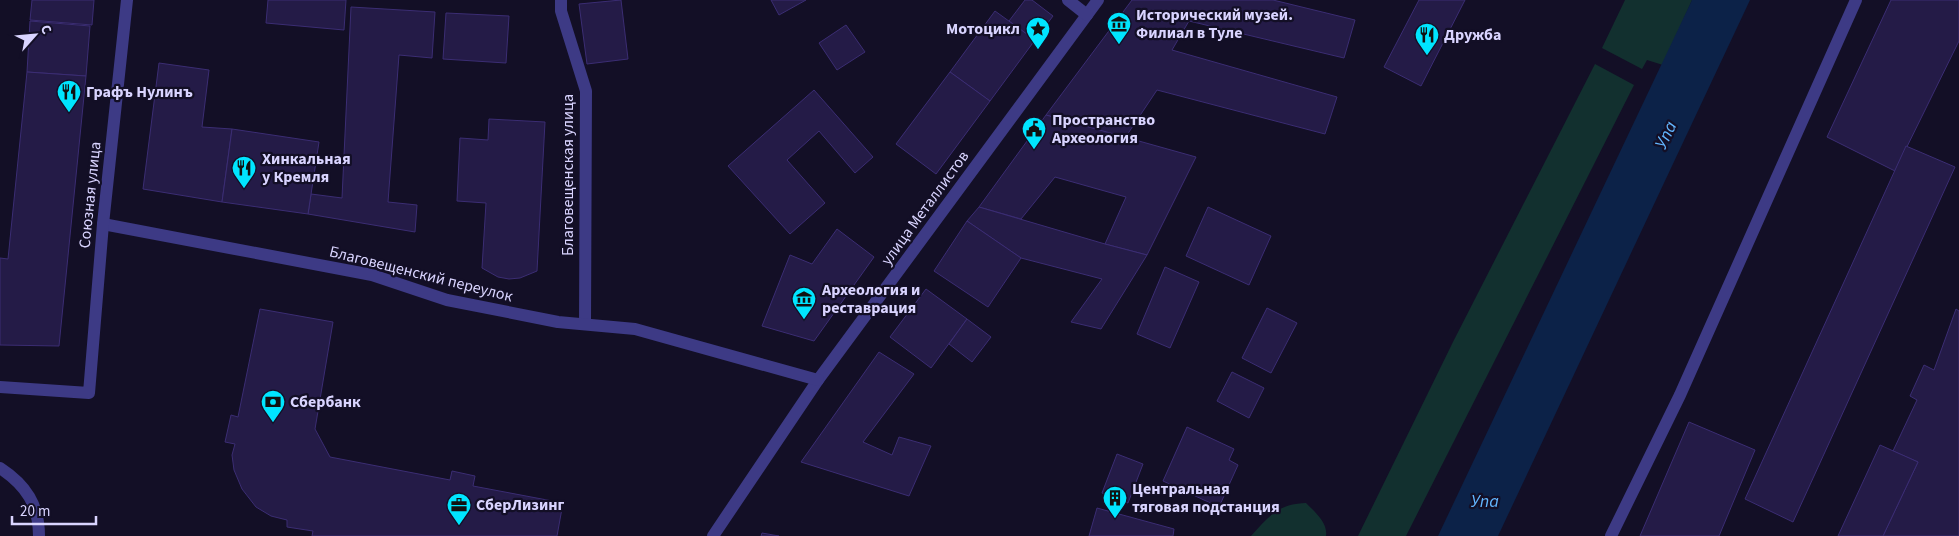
<svg xmlns="http://www.w3.org/2000/svg" width="1959" height="536" font-family="'Source Sans 3',sans-serif">
	<style>
		.green { fill: #12302f }
		.water { fill: #0c2248 }
		.building { fill: #241b47; stroke: #3b2d73 }
		.lines { fill: none; stroke-linecap: round; stroke-linejoin: round }
		.service { stroke: #3d3a85; stroke-width: 12 }
		.pedestrian { stroke: #3d3a85; stroke-width: 12 }
		.minor { stroke: #3d3a85; stroke-width: 12 }
		.labels { text-anchor: middle; dominant-baseline: central; stroke-width: 4.5; stroke-linejoin: round; paint-order: stroke }
		.poi-label { font-size: 16px; font-weight: bold; fill: #d9d4ff; stroke: #130f26; text-anchor: start }
		.street-label { font-size: 16px; fill: #d9d4ff; stroke: #130f26 }
		.water-label { font-size: 18px; font-style: italic; fill: #62b6ff; stroke: #130f26 }
	</style>
	<rect width="100%" height="100%" fill="#130f26"/>
	<g class="green">
		<path d="M1625 0H1692L1663 65 1647 60 1642 69 1602 48Z"/>
		<path d="M1595 64 1634 85 1406 536H1358L1453 342Z"/>
		<path d="M1306 503C1315 512 1328 523 1326 536H1251C1269 516 1278 504 1306 503Z"/>
	</g>
	<path class="water" d="M1692 0H1750L1498 536H1438Z"/>
	<g class="building">
		<path d="M32 0H94L92 25 30 20Z"/>
		<path d="M268 0H346L344 30 266 23Z"/>
		<path d="M621 0 628 59 587 64 579 4Z"/>
		<path d="M771 0H806L779 15Z"/>
		<path d="M1025 0H1032L1053 16 1035 40 1009 21Z"/>
		<path d="M1132 0H1273L1355 20 1344 58 1189 21 1172 50 1337 97 1325 134 1157 90 1125 138 1046 115Z"/>
		<path d="M1419 0H1465L1421 86 1384 67Z"/>
		<path d="M1891 0H1959V41L1895 171 1827 137Z"/>
		<path d="M351 7 435 12 432 58 399 55 388 202 417 205 415 232 308 214 311 194 342 198Z"/>
		<path d="M995 11 1035 40 990 101 950 72Z"/>
		<path d="M446 13 509 16 506 63 443 59Z"/>
		<path d="M30 21 90 26 86 76 27 72Z"/>
		<path d="M846 25 865 52 837 70 819 43Z"/>
		<path d="M159 63 209 70 202 127 232 129 222 202 143 189Z"/>
		<path d="M27 72 86 76 59 346 0 345V258L8 259Z"/>
		<path d="M950 72 990 101 936 174 896 144Z"/>
		<path d="M814 90 873 157 855 173 819 131 787 160 825 203 790 234 728 166Z"/>
		<path d="M1046 115 1196 157 1147 255 1105 244 1126 197 1055 177 1021 219 979 207Z"/>
		<path d="M489 119 545 122 537 271 520 278 509 279 498 277 482 268 486 203 457 201 460 138 488 140Z"/>
		<path d="M232 129 319 142 308 214 222 202Z"/>
		<path d="M1906 146 1955 167 1793 522 1745 499Z"/>
		<path d="M979 207 1105 244 1147 255 1101 329 1071 322 1102 279 1021 258 967 221Z"/>
		<path d="M1208 207 1271 236 1249 285 1186 256Z"/>
		<path d="M967 221 1021 258 988 307 934 271Z"/>
		<path d="M837 229 874 257 814 341 762 326 790 255 812 264Z"/>
		<path d="M1165 267 1199 282 1170 348 1137 334Z"/>
		<path d="M926 289 967 319 931 368 890 337Z"/>
		<path d="M1267 308 1297 323 1271 373 1242 358Z"/>
		<path d="M260 309 333 322 315 429 330 457 450 480 452 471 475 476 473 486 563 503 557 536H312L313 531 287 527V520L271 516 256 507 242 489 234 470 232 455 235 444 225 442 231 415 238 417Z"/>
		<path d="M1956 309 1959 311V536H1883L1918 462 1893 451 1917 400 1910 396 1924 365 1934 370Z"/>
		<path d="M967 319 991 337 972 362 949 344Z"/>
		<path d="M879 352 914 374 863 442 892 455 899 437 931 446 909 496 801 462Z"/>
		<path d="M1232 372 1264 388 1249 418 1217 401Z"/>
		<path d="M1689 422 1755 450 1719 536H1640Z"/>
		<path d="M1187 427 1234 449 1229 460 1238 465 1219 507 1163 481Z"/>
		<path d="M1880 445 1918 462 1883 536H1838Z"/>
		<path d="M1117 454 1143 464 1128 503 1102 493Z"/>
		<path d="M1097 508 1174 529 1173 536H1089Z"/>
		<path d="M762 533 779 536H761Z"/>
	</g>
	<g class="lines">
		<path class="service" d="M1611 536 1680 395 1856 0"/>
		<g class="pedestrian">
			<path d="M0 468C26 485 39 505 39 536"/>
			<path d="M713 536 818 380 1098 0"/>
		</g>
		<g class="minor">
			<path d="M561 0V11L586 91 585 324"/>
			<path d="M1068 0 1087 15"/>
			<path d="M103 224 372 275 447 300 558 322 635 329 818 380"/>
			<path d="M0 387 89 393 103 224 127 0"/>
		</g>
	</g>
	<defs>
		<symbol id="museum-pin" viewBox="-11 -11 22 30"><path d="M0 17L-7.5 6A9.5 9.5 0 1 1 7.5 6Z" fill="#00e5ff" stroke="#130f26"/><path d="M0-6L6-3V-2H-6V-3ZM-5-1h2V3h-2ZM-1-1h2V3h-2ZM3-1h2V3H3ZM-6 4H6V6H-6Z" fill="#111"/></symbol>
		<symbol id="sight-pin" viewBox="-11 -11 22 30"><path d="M0 17L-7.5 6A9.5 9.5 0 1 1 7.5 6Z" fill="#00e5ff" stroke="#130f26"/><path d="M0-6L1.8-2.2L6-1.7L2.9 1.2L3.7 5.4L0 3.3L-3.7 5.4L-2.9 1.2L-6-1.7L-1.8-2.2Z" fill="#111"/></symbol>
		<symbol id="restaurant-pin" viewBox="-11 -11 22 30"><path d="M0 17L-7.5 6A9.5 9.5 0 1 1 7.5 6Z" fill="#00e5ff" stroke="#130f26"/><path d="M-5-6h1v4h1v-4h1v4h1v-4h1v5L-1.5 .5V6h-2V.5L-5-1ZM5-6V6H3V1.5H1.5Q1.5-4 5-6Z" fill="#111"/></symbol>
		<symbol id="civic-pin" viewBox="-11 -11 22 30"><path d="M0 17L-7.5 6A9.5 9.5 0 1 1 7.5 6Z" fill="#00e5ff" stroke="#130f26"/><path d="M-.6-6.5H3V-4.5H.6V-3L4-1V1h2V6H-6V1h2V-1L-.6-3ZM-1.2 2.5V6h2.4V2.5Z" fill="#111"/></symbol>
		<symbol id="bank-pin" viewBox="-11 -11 22 30"><path d="M0 17L-7.5 6A9.5 9.5 0 1 1 7.5 6Z" fill="#00e5ff" stroke="#130f26"/><path d="M-6-4H6V4H-6ZM0-2.3a2.3 2.3 0 1 0 0 4.6a2.3 2.3 0 1 0 0-4.6Z" fill="#111"/></symbol>
		<symbol id="building-pin" viewBox="-11 -11 22 30"><path d="M0 17L-7.5 6A9.5 9.5 0 1 1 7.5 6Z" fill="#00e5ff" stroke="#130f26"/><path d="M-4-6H4V6H1V3H-1V6H-4ZM-2.5-4.3h1.7v1.8h-1.7ZM.8-4.3h1.7v1.8H.8ZM-2.5-1h1.7V.8h-1.7ZM.8-1h1.7V.8H.8Z" fill="#111"/></symbol>
		<symbol id="office-pin" viewBox="-11 -11 22 30"><path d="M0 17L-7.5 6A9.5 9.5 0 1 1 7.5 6Z" fill="#00e5ff" stroke="#130f26"/><path d="M-6-3h4V-5.5h4V-3h4V5H-6ZM-1-4.5V-3h2v-1.5ZM-6 0V1H6V0Z" fill="#111"/></symbol>
	</defs>
	<g fill-rule="evenodd">
		<use href="#museum-pin" x="1105" y="10" width="28" height="38"/>
		<use href="#sight-pin" x="1024" y="15" width="28" height="38"/>
		<use href="#restaurant-pin" x="1413" y="21" width="28" height="38"/>
		<use href="#restaurant-pin" x="55" y="78" width="28" height="38"/>
		<use href="#civic-pin" x="1020" y="115" width="28" height="38"/>
		<use href="#restaurant-pin" x="230" y="154" width="28" height="38"/>
		<use href="#museum-pin" x="790" y="285" width="28" height="38"/>
		<use href="#bank-pin" x="259" y="388" width="28" height="38"/>
		<use href="#building-pin" x="1101" y="484" width="28" height="38"/>
		<use href="#office-pin" x="445" y="491" width="28" height="38"/>
	</g>
	<g class="labels">
		<g class="poi-label">
			<text x="1136" y="15">Исторический музей.<tspan x="1136" dy="18">Филиал в Туле</tspan></text>
			<text x="1020" y="29" text-anchor="end">Мотоцикл</text>
			<text x="1444" y="35">Дружба</text>
			<text x="86" y="92">Графъ Нулинъ</text>
			<text x="1052" y="120">Пространство<tspan x="1052" dy="18">Археология</tspan></text>
			<text x="262" y="159">Хинкальная<tspan x="262" dy="18">у Кремля</tspan></text>
			<text x="822" y="290">Археология и<tspan x="822" dy="18">реставрация</tspan></text>
			<text x="290" y="402">Сбербанк</text>
			<text x="1132" y="489">Центральная<tspan x="1132" dy="18">тяговая подстанция</tspan></text>
			<text x="476" y="505">СберЛизинг</text>
		</g>
		<g class="street-label">
			<text transform="translate(568 175) rotate(-90)">Благовещенская улица</text>
			<text transform="translate(90 195) rotate(-84)">Союзная улица</text>
			<text transform="translate(925 208) rotate(-54)">улица Металлистов</text>
			<text transform="translate(421 274) rotate(14)">Благовещенский переулок</text>
		</g>
		<g class="water-label">
			<text transform="translate(1666 135) rotate(-65)">Упа</text>
			<text x="1485" y="501">Упа</text>
		</g>
	</g>
	<g transform="translate(35 35) rotate(63)" stroke="#130f26" stroke-width="4" paint-order="stroke">
	<path d="M0-4L9 19L0 12L-9 19Z" fill="#d9d4ff"/>
	<text y="-8" font-size="14" font-weight="bold" text-anchor="middle" fill="#d9d4ff">С</text>
	</g>
	<path d="M12 516v8h84v-8" fill="none" stroke="#d9d4ff" stroke-width="2.5"/>
	<text x="20" y="516" font-size="15" fill="#d9d4ff" stroke="#130f26" stroke-width="4" paint-order="stroke">20 m</text>
</svg>
